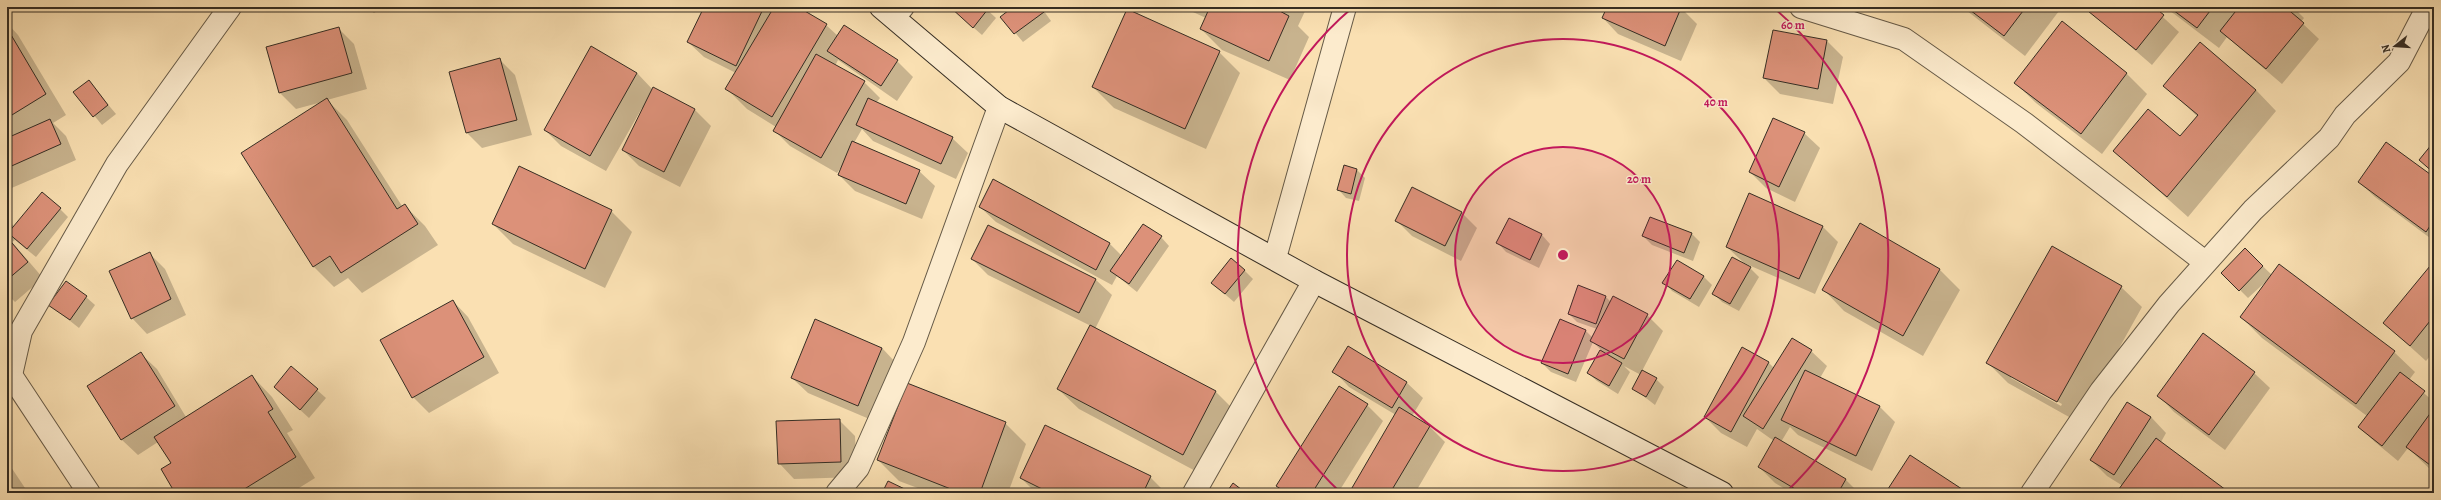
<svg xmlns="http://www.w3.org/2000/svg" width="2441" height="500" font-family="Alegreya,serif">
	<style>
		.shadow { fill: #0003; fill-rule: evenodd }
		.building { fill: #dc9179; stroke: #352d23 }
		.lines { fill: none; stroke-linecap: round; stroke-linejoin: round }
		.lane-casing { stroke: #665a47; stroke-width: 22 }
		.street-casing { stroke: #665a47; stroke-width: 24 }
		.secondary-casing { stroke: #352d23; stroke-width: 24 }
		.lane { stroke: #fcebcd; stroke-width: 20 }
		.street { stroke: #fcebcd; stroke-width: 22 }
		.secondary { stroke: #fcebcd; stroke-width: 22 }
		.ring { fill: none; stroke: #c2185b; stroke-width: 2 }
		.centre { fill: #c2185b; stroke: #fcebcd; stroke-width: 2 }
		.ring-label { font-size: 12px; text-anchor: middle; font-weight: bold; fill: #c2185b; stroke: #fcebcd; stroke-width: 3; stroke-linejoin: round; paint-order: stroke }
	</style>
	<rect width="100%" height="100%" fill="#fae0b2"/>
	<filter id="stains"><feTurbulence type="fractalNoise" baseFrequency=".005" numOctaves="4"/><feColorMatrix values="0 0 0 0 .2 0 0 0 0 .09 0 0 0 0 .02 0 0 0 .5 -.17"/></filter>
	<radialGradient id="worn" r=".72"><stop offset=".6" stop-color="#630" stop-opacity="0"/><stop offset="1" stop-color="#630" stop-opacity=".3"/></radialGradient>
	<g class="shadow">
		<path d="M366 7H383L374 13Z"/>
		<path d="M705 7H796L826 25 838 36 897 61 913 77 897 101 838 60 835 66 864 82 880 98 876 103 952 138 968 153 956 179 873 141 862 129 854 143 919 171 935 186 922 219 855 191 839 175 844 163 837 173 790 146 774 130 776 127 747 109 727 89 736 73 704 57 688 42Z"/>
		<path d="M950 7H984L996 18 982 35Z"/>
		<path d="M1015 7H1041L1051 21 1023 42 1002 17Z"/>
		<path d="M1182 7H1307L1298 26 1309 37 1290 80 1222 50 1201 29 1206 18Z"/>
		<path d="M1608 7 1681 8 1697 24 1681 61 1618 34 1603 18Z"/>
		<path d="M1962 7H2062L2025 56Z"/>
		<path d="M2085 7H2152L2179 32 2152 65Z"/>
		<path d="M2165 7H2293L2304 18 2301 22 2319 39 2282 84 2227 37 2219 48Z"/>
		<path d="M7 23 18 35 66 115 53 123 66 136 76 160 7 190Z"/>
		<path d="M2062 23 2127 74 2147 94 2102 154 2036 103 2015 83Z"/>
		<path d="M338 28 354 44 367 89 327 100 347 120 402 206 404 205 425 226 438 245 362 293 348 278 334 287 313 266 322 102 296 109 280 93 267 48Z"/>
		<path d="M1773 31 1827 41 1843 57 1833 104 1780 94 1764 78Z"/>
		<path d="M2200 43 2256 90 2276 111 2188 217 2114 151 2180 138 2198 117 2165 86Z"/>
		<path d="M1219 52 1240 73 1206 149 1114 108 1093 87Z"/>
		<path d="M499 59 515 75 532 135 482 148 467 133Z"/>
		<path d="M637 73 653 90 695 110 711 126 680 187 639 166 623 150 644 108H642L606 171 561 146 545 130Z"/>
		<path d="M89 82 116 114 102 125 75 92Z"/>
		<path d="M1804 133 1820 148 1795 202 1766 188 1750 172Z"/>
		<path d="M1344 166 1357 170 1365 178 1359 201 1346 198 1338 189Z"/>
		<path d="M2434 178V241L2375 197 2359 182Z"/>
		<path d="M994 181 1110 244 1122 256 1161 237 1169 246 1137 292 1117 276 1112 285 996 222 980 207Z"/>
		<path d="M60 209 68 217 36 257 15 240 12 242 43 278 15 302 7 294V217L14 227Z"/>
		<path d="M611 211 632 232 605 288 513 244 493 224Z"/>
		<path d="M1461 212 1477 228 1461 261 1412 236 1396 220Z"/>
		<path d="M1509 220 1542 235 1550 244 1539 268 1506 252 1498 243Z"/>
		<path d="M1822 226 1838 242 1815 294 1744 263 1727 247Z"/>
		<path d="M988 227 1096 280 1112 295 1095 329 1216 392 1236 412 1203 475 1079 409 1058 389 1091 326 988 275 972 259Z"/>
		<path d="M1692 234 1700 242 1693 261 1652 245 1643 236Z"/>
		<path d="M2245 249 2272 275 2394 352 2415 372 2409 380 2434 402V473L2408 448 2398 461 2375 442 2359 427 2367 416 2262 338 2241 317 2271 277 2248 298 2223 273Z"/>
		<path d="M149 253 165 269 186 315 147 334 132 318Z"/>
		<path d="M1677 261 1704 277 1712 285 1699 307 1672 291 1664 282Z"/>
		<path d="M1750 268 1759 277 1739 311 1722 302 1713 293Z"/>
		<path d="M1244 270 1253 279 1234 302 1212 283Z"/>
		<path d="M1940 270 1960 290 1923 356 1844 311 1824 290Z"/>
		<path d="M2434 270V351L2426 361 2384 323Z"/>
		<path d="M1578 287 1606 297 1611 302 1647 315 1663 331 1642 371 1656 379 1664 387 1655 405 1633 388 1641 375 1624 366 1630 372 1618 394 1597 381 1588 373 1601 350 1593 342 1576 382 1551 372 1542 363 1560 320 1586 331 1593 338 1597 329 1577 322 1569 314Z"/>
		<path d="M2121 287 2142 307 2078 422 2008 383 1988 363ZM2011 375 2062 404 2061 406 2011 378Z"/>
		<path d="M86 297 95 305 79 328 50 305Z"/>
		<path d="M453 301 468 317 499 373 429 413 413 397Z"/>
		<path d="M1348 347 1407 383 1423 398 1412 416 1429 426 1445 442 1415 493H1350L1396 415 1349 387 1334 371Z"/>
		<path d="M882 348 897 364 874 421 808 393 792 378Z"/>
		<path d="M1811 351 1827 366 1820 378 1880 407 1895 422 1872 471 1798 435 1790 427 1781 442 1846 480 1859 493H1792L1775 483 1759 467 1774 441 1757 429 1747 447 1721 433 1705 417 1769 363 1774 368Z"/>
		<path d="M141 354 157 369 186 417 252 376 272 397 293 430 287 433 315 478 291 493H176L172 464 158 442 138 455 122 440 89 386Z"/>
		<path d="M2254 373 2270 388 2225 450 2174 412 2159 396Z"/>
		<path d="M275 387 317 390 326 398 309 418Z"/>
		<path d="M1340 387 1367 405 1383 421 1338 493H1285L1277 486Z"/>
		<path d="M2151 417 2166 433 2161 442 2228 493H2117L2123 486 2107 476 2091 460Z"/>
		<path d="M839 420 855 436 857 477 794 479 779 463Z"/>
		<path d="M1005 423 1026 444 1008 493H931L899 481 878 460Z"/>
		<path d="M1045 427 1150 477 1166 493H1036L1021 478Z"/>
		<path d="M7 461 27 491 24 493H7Z"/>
	</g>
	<g class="building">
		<path d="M704 7H764L736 66 687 42Z"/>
		<path d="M774 7H798L827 24 772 117 725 89Z"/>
		<path d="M950 7H986L988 9 973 28Z"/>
		<path d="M1013 7H1040L1044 12 1014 34 1000 17Z"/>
		<path d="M1205 7H1277L1276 9 1289 16 1269 61 1200 29 1209 9Z"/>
		<path d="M1607 7H1680L1681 8 1665 46 1602 18Z"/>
		<path d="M1966 7H2026L2004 36Z"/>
		<path d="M2083 7H2154L2164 15 2136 50Z"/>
		<path d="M2169 7H2213L2197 28Z"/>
		<path d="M2239 7H2285L2304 23 2266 69 2220 31Z"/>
		<path d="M1127 9 1220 51 1185 129 1092 87Z"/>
		<path d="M2062 21 2127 73 2081 134 2014 83Z"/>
		<path d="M844 25 898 60 881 86 827 51Z"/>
		<path d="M339 27 352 73 279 93 266 47Z"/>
		<path d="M7 28 46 94 7 118Z"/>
		<path d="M1773 30 1827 40 1818 89 1763 78Z"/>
		<path d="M2200 42 2256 90 2167 197 2113 151 2148 109 2180 136 2198 115 2163 86Z"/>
		<path d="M591 46 637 73 590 156 544 130Z"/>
		<path d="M816 54 865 81 821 158 773 131Z"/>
		<path d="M500 58 517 120 466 133 449 72Z"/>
		<path d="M89 80 108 105 93 117 73 92Z"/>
		<path d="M653 87 695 109 664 172 622 150Z"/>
		<path d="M327 98 397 209 405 204 418 224 341 273 330 256 313 267 241 153Z"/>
		<path d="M868 98 953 137 941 164 856 125Z"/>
		<path d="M1773 118 1805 132 1779 187 1749 172Z"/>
		<path d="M50 119 61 144 7 168V138Z"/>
		<path d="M852 141 920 170 906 204 838 175Z"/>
		<path d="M2386 142 2434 177V220L2426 232 2358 182Z"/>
		<path d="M2432 144 2434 146V173L2419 160Z"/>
		<path d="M1344 165 1357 169 1351 194 1337 190Z"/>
		<path d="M519 166 612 210 585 269 492 224Z"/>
		<path d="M993 179 1110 243 1096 270 979 207Z"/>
		<path d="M1412 187 1462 212 1445 246 1395 221Z"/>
		<path d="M42 192 61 208 27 249 8 233Z"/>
		<path d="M1749 193 1823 226 1799 279 1726 247Z"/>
		<path d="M1650 217 1692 233 1684 253 1642 236Z"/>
		<path d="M1509 218 1542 234 1530 260 1496 243Z"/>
		<path d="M1860 223 1940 269 1903 336 1822 290Z"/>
		<path d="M1143 224 1162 236 1129 284 1110 271Z"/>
		<path d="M988 225 1096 279 1079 313 971 259Z"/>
		<path d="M7 237 28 262 7 280Z"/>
		<path d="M2052 246 2122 286 2057 402 1986 363Z"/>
		<path d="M2245 248 2263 266 2239 291 2221 273Z"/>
		<path d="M150 252 171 299 131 319 109 271Z"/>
		<path d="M1732 257 1751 267 1730 304 1712 294Z"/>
		<path d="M1231 258 1245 270 1225 294 1211 283Z"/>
		<path d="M1677 260 1704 276 1690 299 1662 283Z"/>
		<path d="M2279 264 2395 351 2356 404 2240 317Z"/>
		<path d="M2430 266 2434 269V316L2410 346 2383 323Z"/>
		<path d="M66 281 87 296 70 320 48 305Z"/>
		<path d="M1578 285 1606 296 1596 324 1568 314Z"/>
		<path d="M1613 296 1648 314 1624 359 1590 341Z"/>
		<path d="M453 300 484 357 412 398 380 340Z"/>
		<path d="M815 319 882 348 858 406 791 378Z"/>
		<path d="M1560 319 1586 330 1568 374 1541 363Z"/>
		<path d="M1090 325 1216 391 1183 455 1057 389Z"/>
		<path d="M2203 333 2255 372 2209 435 2157 396Z"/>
		<path d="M1792 338 1812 350 1763 429 1743 416Z"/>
		<path d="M1348 346 1407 382 1392 408 1332 372Z"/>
		<path d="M1742 347 1769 362 1731 432 1704 417Z"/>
		<path d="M1600 350 1622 363 1609 386 1587 373Z"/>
		<path d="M141 352 175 406 121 440 87 386Z"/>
		<path d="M291 366 318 389 300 410 274 387Z"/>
		<path d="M1642 370 1657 378 1646 397 1632 389Z"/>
		<path d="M1805 370 1880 406 1856 456 1781 420Z"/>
		<path d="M2400 372 2425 391 2382 446 2358 427Z"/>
		<path d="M252 375 273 409 268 412 296 457 238 493H175L161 469 171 463 154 437Z"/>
		<path d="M907 383 1006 422 980 493H961L877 460Z"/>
		<path d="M1339 386 1368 404 1312 493H1287L1276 486Z"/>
		<path d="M2127 402 2151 417 2114 475 2090 460Z"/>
		<path d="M1399 407 1430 426 1390 493H1349Z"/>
		<path d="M2434 408V468L2406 447Z"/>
		<path d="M840 419 841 462 778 464 776 421Z"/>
		<path d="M1045 425 1151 476 1143 493H1050L1020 478Z"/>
		<path d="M1775 437 1846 479 1838 493H1802L1758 467Z"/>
		<path d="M2156 438 2230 493H2116Z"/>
		<path d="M1910 455 1968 493H1888L1886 492Z"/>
		<path d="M888 481 913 493H882Z"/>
		<path d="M1233 483 1246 493H1226Z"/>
	</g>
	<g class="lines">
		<defs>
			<path id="lane" d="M895 18 904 7"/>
			<g id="street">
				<path d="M1801 7 1904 39 2024 123 2205 262"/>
				<path d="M1275 258 1345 7"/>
				<path d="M7 369 89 493"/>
				<path d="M11 375 21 331 117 164 230 7"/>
				<path d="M837 493 858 468 914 342 999 107"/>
				<path d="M1194 493 1314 281"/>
				<path d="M2032 493 2101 391 2169 304 2253 210 2329 138 2345 115 2399 62 2425 12V7"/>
			</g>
			<path id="secondary" d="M881 7 999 107 1314 281 1722 493"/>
		</defs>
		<use href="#lane" class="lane-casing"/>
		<use href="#street" class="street-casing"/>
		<use href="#secondary" class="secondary-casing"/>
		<use href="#lane" class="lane"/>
		<use href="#street" class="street"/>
		<use href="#secondary" class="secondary"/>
	</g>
	<circle cx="1563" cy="255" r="108" fill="#c2185b" fill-opacity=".12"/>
	<g class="ring">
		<circle cx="1563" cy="255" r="108"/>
		<circle cx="1563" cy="255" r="216"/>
		<path d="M1341 493A325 325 0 0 1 1352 8M1774 8A325 325 0 0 1 1785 493"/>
	</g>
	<circle cx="1563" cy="255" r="6" class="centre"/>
	<g class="ring-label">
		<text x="1793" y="29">60 m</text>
		<text x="1716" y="106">40 m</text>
		<text x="1639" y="183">20 m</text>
	</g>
	<rect width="2441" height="500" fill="none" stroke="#fae0b2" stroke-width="24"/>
	<rect x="8" y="8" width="2425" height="484" fill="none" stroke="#352d23" stroke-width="2"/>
	<rect x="12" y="12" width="2417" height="476" fill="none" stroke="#352d23"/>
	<g transform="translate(2395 46) rotate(253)" stroke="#fcebcd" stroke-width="3" paint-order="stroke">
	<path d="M0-3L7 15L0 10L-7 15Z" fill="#352d23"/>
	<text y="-6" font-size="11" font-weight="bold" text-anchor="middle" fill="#352d23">N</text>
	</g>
	<rect width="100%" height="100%" filter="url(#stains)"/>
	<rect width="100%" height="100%" fill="url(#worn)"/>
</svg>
